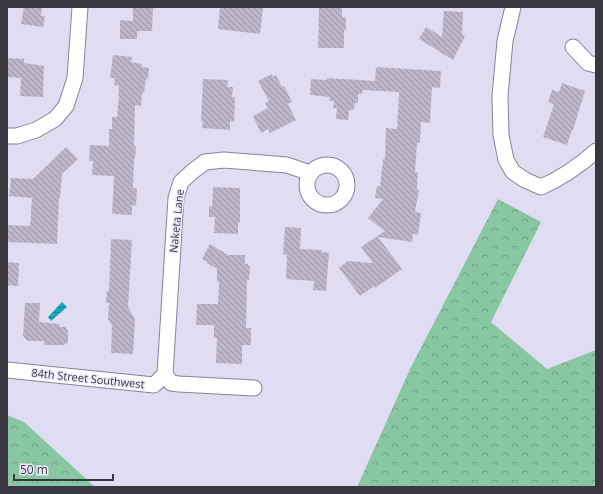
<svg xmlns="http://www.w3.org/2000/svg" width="603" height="494" font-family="'Open Sans',sans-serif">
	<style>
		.forest { fill: url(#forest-crowns) }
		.water { fill: url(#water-rules) }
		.building { fill: url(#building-back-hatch) }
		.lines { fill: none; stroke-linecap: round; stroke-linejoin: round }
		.minor-casing { stroke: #868397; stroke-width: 17 }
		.minor { stroke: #fff; stroke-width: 15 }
		.labels { text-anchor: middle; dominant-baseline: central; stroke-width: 3; stroke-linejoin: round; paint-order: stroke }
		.street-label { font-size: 11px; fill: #383740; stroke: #edebfc }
	</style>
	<defs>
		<pattern id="forest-crowns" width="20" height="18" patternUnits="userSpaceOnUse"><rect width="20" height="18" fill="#88c7a1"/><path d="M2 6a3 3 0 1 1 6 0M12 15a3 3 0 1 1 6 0" fill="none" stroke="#70a285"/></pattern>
		<pattern id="water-rules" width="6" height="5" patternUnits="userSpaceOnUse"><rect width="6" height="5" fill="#1ca7b8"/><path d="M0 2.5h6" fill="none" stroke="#1a8997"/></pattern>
		<pattern id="building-back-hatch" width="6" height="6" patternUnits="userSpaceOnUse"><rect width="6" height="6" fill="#bfb5c8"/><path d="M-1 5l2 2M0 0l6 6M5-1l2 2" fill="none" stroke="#9c94a4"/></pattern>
	</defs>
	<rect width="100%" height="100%" fill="#e0ddf3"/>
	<g class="forest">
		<path d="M498 199 541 222 491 322 547 369 596 350V487H357L411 367Z"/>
		<path d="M7 415 24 422 95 487H7Z"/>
	</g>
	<path class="water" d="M62 302 67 307 51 321 48 317Z"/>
	<g class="building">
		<path d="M24 7H42L41 16H45L43 27 21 24Z"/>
		<path d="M133 7H153L152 31H137V39H120V20L133 21Z"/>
		<path d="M220 7H263L260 34 218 29Z"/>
		<path d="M319 7H342V17H346V30H344V48H318Z"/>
		<path d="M444 11 463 12 462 34 465 36 453 60 419 39 426 27 442 37Z"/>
		<path d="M113 55 132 57 131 62 142 64V67L149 68 148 79H146L144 93H142L141 106 135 105 134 146 136 147 135 158H134L133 188 137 189 136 206 132 205V215L112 214 114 176 92 175 93 161H89L90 145 109 146V129H112V117H117L119 95H118L119 86 114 85 115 78H110Z"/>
		<path d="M7 58 24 59V63L44 66 43 97 20 96 21 78 7 77Z"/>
		<path d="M376 67 441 71 440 88 432 87 430 123 421 122 420 143H417L415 172H418L417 190H419L415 212 421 213 418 235 413 234 412 242 378 237 402 269 375 288 374 286 360 296 339 268 348 261 373 263 361 247 385 231 368 218 383 199 375 198 377 186 380 187 383 159H385L386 128 397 129 399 92 363 90 362 94H358V103H355L354 110H349L348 120 336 119 337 108H333L334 101H329L330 97 310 95 311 79 327 80V78L375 81Z"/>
		<path d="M272 74 273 77 276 75 282 87 284 86 292 102 288 104 296 120 270 133 268 129 261 133 253 116 268 108 265 103 269 101 258 81Z"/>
		<path d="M203 79 228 80 227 87H233L232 97H235L234 122 230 121V130L202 128 203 121H201Z"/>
		<path d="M562 83 585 91 573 130H572L567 145 543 137 554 104 548 102 552 90 559 92Z"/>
		<path d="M66 147 78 159 62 174 60 198H59L57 244 7 242V225L30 226 32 198 9 196 11 178 33 179Z"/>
		<path d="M213 187 240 188V222H238V234L214 233 215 217H209V206L212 207Z"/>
		<path d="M285 227 301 228 300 249 322 250V252L329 253 326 291 313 290 314 281 286 279 287 255 283 254Z"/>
		<path d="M111 239 132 240 128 307 135 319 133 354 111 353 112 325 108 319 109 303H106L107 291H109Z"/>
		<path d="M210 244 228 255H245V264H248V266H250L249 280H247L246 328H251V345H242V364L216 363 217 338H214V325H196L197 304H218L219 282 217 281V269L207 263 208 262 202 259Z"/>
		<path d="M7 262 19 263 18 286 7 285Z"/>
		<path d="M25 303H40L39 322 59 324 60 327H66L68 331V342L64 345H45L43 341H28L23 336Z"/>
	</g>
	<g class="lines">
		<defs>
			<g id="minor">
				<path d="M513 7 505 41 500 96 501 135 506 160 513 172 525 180 541 187C562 178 579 166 596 151"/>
				<path d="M573 47 588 63 596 65"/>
				<path d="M7 136H17L36 130 55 119 66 106 75 78 80 7"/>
				<circle cx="327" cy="185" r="20"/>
				<path d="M7 370 154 385 165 374"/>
				<path d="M165 374 176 198 181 182 193 171 205 162 224 160 287 165 310 173"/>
				<path d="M165 374 171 383 179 384 254 388"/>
			</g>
		</defs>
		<use href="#minor" class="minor-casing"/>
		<use href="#minor" class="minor"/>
	</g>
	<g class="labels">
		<g class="street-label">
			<text transform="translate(176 221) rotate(-84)">Naketa Lane</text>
			<text transform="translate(88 378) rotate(6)">84th Street Southwest</text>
		</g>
	</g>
	<rect width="603" height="494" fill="none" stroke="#383740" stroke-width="16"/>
	<path d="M14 474v6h99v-6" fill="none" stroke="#383740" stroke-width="2"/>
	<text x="20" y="474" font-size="12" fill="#383740" stroke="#edebfc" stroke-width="3" paint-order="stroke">50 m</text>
</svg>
